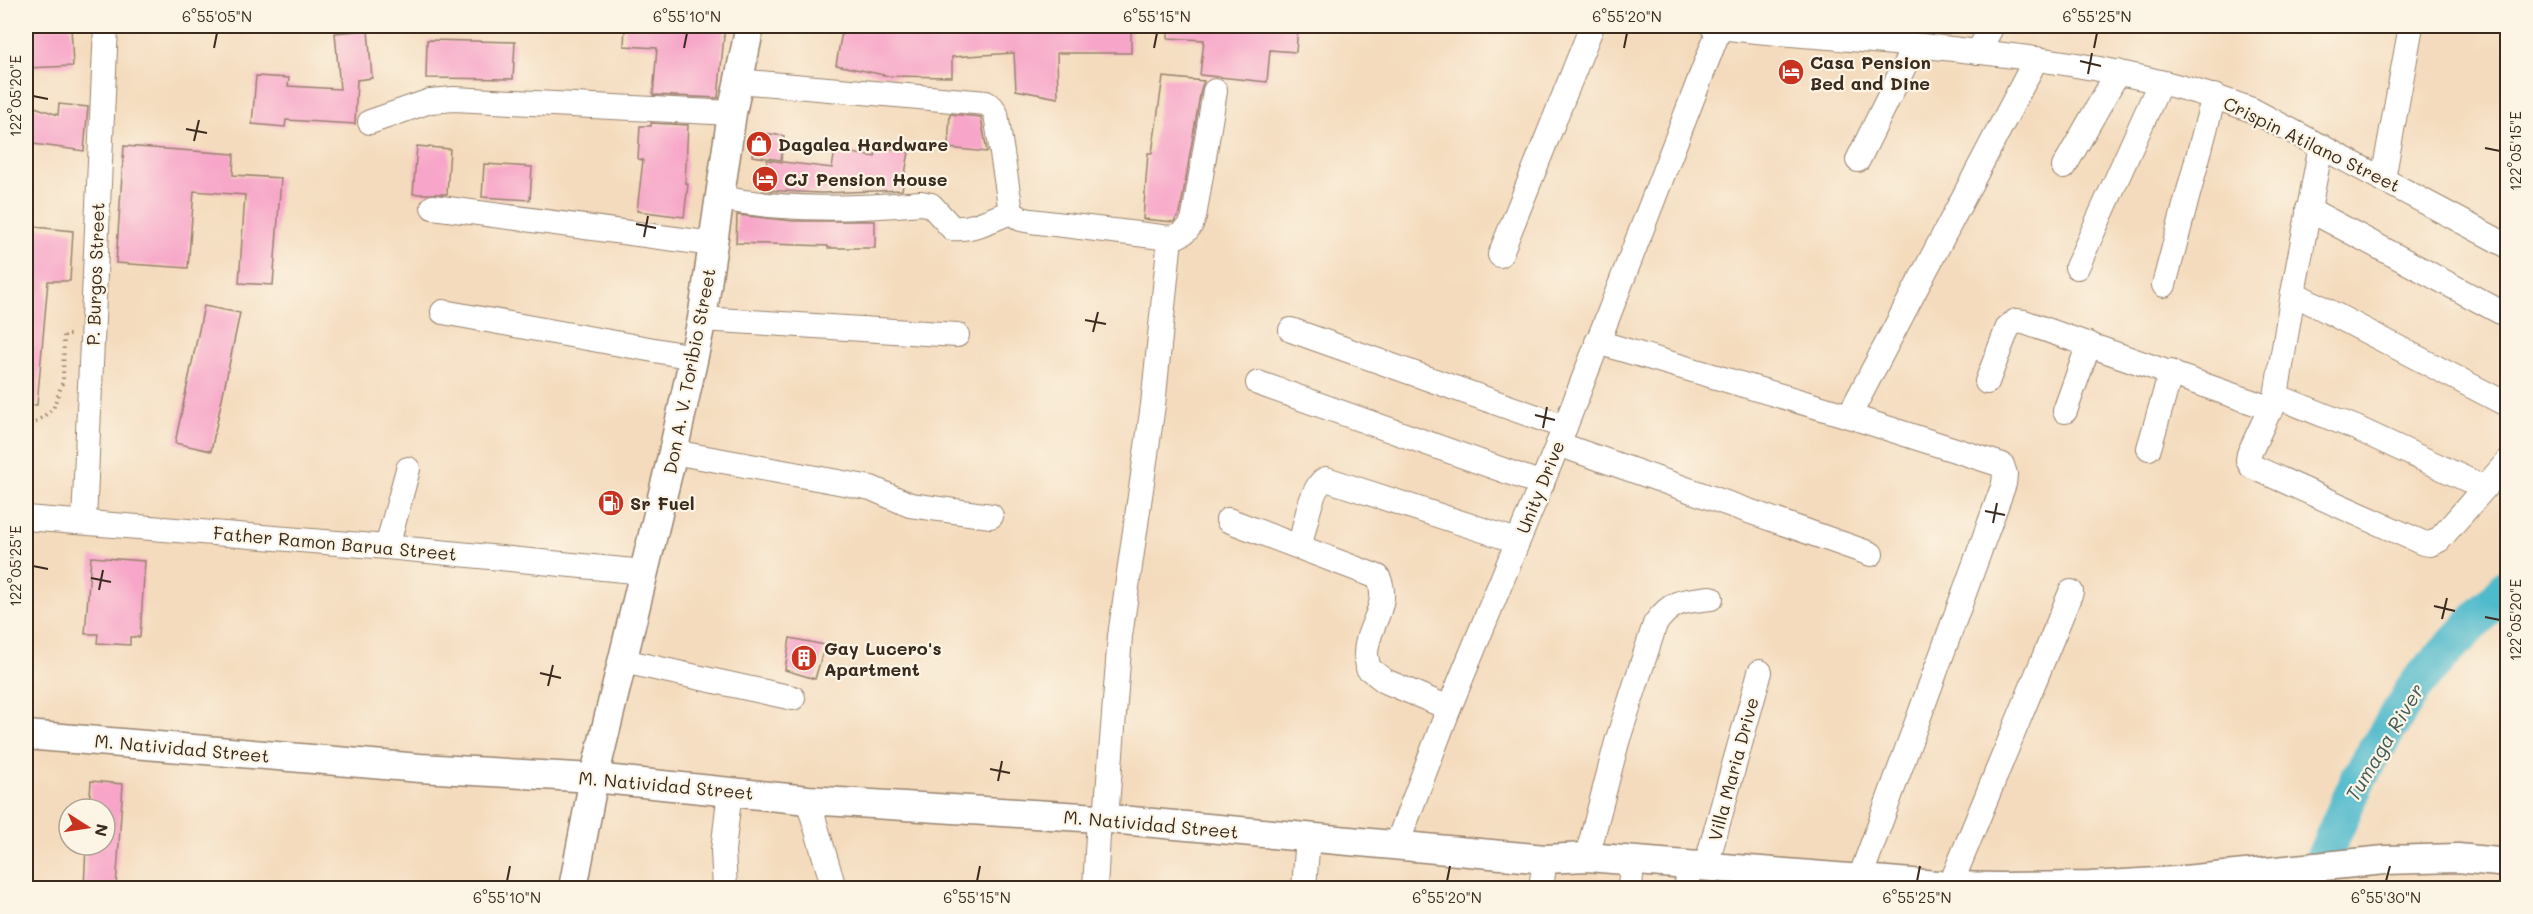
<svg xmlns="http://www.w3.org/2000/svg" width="2533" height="914" font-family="Mali,sans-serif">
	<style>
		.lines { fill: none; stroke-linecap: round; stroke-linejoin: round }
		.river { stroke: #4fbacc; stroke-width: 36 }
		.building { fill: #f7a5c8 }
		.minor-casing { stroke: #98826e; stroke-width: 26 }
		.tertiary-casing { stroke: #98826e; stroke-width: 31 }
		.path { stroke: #98826e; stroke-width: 4; stroke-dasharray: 1.5 4.5; stroke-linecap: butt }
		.minor { stroke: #fff; stroke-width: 24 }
		.tertiary { stroke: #fff; stroke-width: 28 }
		.ticks { fill: none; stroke: #3b2a1e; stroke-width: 2 }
		.labels { text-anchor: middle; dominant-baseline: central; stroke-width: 4.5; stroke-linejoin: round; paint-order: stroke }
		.poi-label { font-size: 18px; font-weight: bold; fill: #3b2a1e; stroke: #fcf5e5; text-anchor: start }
		.street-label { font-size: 18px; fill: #3b2a1e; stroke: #fcf5e5 }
		.water-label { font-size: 20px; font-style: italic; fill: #425c5b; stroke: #fcf5e5 }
		.neatline { fill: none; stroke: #3b2a1e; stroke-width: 2 }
		.ticks-label { font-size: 15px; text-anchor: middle; fill: #3b2a1e }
	</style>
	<rect width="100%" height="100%" fill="#fcf5e5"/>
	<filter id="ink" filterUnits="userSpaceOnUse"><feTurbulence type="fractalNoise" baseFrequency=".0167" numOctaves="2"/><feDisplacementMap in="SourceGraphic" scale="12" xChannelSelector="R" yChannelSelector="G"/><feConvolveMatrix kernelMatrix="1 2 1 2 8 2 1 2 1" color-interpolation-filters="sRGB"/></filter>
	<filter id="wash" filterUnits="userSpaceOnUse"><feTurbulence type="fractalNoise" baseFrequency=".008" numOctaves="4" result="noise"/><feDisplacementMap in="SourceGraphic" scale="24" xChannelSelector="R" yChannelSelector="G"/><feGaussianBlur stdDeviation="1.35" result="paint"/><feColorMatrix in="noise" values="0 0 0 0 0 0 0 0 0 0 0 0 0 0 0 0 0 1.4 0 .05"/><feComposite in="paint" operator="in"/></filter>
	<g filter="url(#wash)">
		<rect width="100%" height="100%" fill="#f4dbbd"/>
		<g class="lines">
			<path class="river" d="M2310 888 2359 777 2416 684 2508 586"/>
		</g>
		<g id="blocks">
			<g class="building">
				<path d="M26 26H71L73 66 26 68Z"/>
				<path d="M625 26H725L718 98 653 95 657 48 624 46Z"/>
				<path d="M843 26H880L879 30 981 32V26H1131V53H1057L1058 98 1016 90 1014 53 952 57V77L889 76 836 65Z"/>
				<path d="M1168 26H1298L1296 52 1270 50 1267 82 1200 75 1204 40 1168 38Z"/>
				<path d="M368 30 372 78 357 80 355 124 286 120 285 127 252 124 256 76 289 78 288 86 340 89 335 33Z"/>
				<path d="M427 40 515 42 513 79 426 78Z"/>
				<path d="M1163 77 1204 81 1201 89 1180 213 1174 222 1143 219 1148 153H1152Z"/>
				<path d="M26 104 58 115 59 104 88 107 84 151 26 143Z"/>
				<path d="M950 114 981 117 987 152 948 148Z"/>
				<path d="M651 123 688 125 685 183 688 184 684 217 637 211 643 160 638 159 640 126H651Z"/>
				<path d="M755 132 784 136 781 160 752 156Z"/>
				<path d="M124 146 234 154 233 175 281 178 273 285 239 283 245 195 194 191 188 268 116 263Z"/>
				<path d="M417 146 450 149 447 194H413Z"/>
				<path d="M877 146 909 152 902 190 821 193 763 190 767 160 832 168 835 150 875 157Z"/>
				<path d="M484 164 532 167 530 200 482 197Z"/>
				<path d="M737 215 794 221H875V248H828V246L736 243Z"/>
				<path d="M26 226 73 231 70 281H48L37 405H26Z"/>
				<path d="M204 306 240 313 211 451 175 443Z"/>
				<path d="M91 557 145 561 140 637H130V645L97 643 98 634H85Z"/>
				<path d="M790 638 825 645 815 679 785 670Z"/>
				<path d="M91 781 123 784 116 888H84L86 845H105V809H89Z"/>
			</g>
		</g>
	</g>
	<g filter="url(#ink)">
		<use href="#blocks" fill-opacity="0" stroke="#98826e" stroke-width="1.5"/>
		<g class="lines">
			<defs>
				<g id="minor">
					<path d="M1712 26C1751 32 1791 34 1830 37 1972 51 2118 60 2252 110L2508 246"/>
					<path d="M1978 52 1992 26"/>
					<path d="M738 81 986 103 992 107 996 114 1011 212 1021 219 1031 221 1170 238C1183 235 1190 230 1194 217L1215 91"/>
					<path d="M370 122 430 101 454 99 732 113"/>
					<path d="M2321 146 2293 293 2276 396 2249 454 2248 460 2251 466 2423 543 2430 544 2439 540 2508 461"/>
					<path d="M1858 160 1914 46"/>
					<path d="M2064 167 2118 72"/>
					<path d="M2383 179 2411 26"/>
					<path d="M720 198C787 211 854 209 921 203L931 205 952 228C973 230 992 219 1011 212"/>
					<path d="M433 207 713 244"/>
					<path d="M2308 209 2508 316"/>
					<path d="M1500 255 1592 26"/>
					<path d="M2077 267 2160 83"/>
					<path d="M2164 285 2214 96"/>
					<path d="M2293 293 2508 405"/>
					<path d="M443 312 693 357"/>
					<path d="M702 319 957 335"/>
					<path d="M1291 330 1565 427"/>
					<path d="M1597 342 1849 416 2002 465 2005 474 2004 484 1860 878"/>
					<path d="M1987 382 2008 327 2016 321 2024 322 2272 409"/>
					<path d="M1258 383 1542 484"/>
					<path d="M2276 396 2356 428 2483 487"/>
					<path d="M2065 411 2089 344"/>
					<path d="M1849 416 2036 59"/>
					<path d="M1558 444 1871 554"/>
					<path d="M2149 448 2171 372"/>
					<path d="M673 452 871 488 910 505 991 516"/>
					<path d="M26 518 387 547 644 572"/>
					<path d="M1228 520 1378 577C1392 605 1366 626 1366 654 1366 658 1368 663 1368 668L1385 681 1449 708"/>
					<path d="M84 522 106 26"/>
					<path d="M1300 546C1304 530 1311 485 1326 479L1517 541"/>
					<path d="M387 547 408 469"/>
					<path d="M623 661 793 698"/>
					<path d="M808 800 834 888"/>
					<path d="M1106 819 1120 636 1153 405 1170 238"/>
					<path d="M1397 844 1449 708 1565 427 1720 27"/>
					<path d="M1587 857 1617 742 1655 624C1672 600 1683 601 1711 598"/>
					<path d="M1706 866 1760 672"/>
					<path d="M1950 886 2071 592"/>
					<path d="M725 888 723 851 730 790"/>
					<path d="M1095 888 1099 818"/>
					<path d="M1304 888 1308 837"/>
					<path d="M1541 888 1545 859"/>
					<path d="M1630 888 1632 862"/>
					<path d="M1687 888 1688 865"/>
				</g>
				<g id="tertiary">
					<path d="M26 735 420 768 594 778 808 800 1099 818 1545 859 1587 857 1950 886 1999 887 2090 886 2174 881 2385 860 2458 858 2508 863"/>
					<path d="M573 888 594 778 673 452 702 319 732 113 750 26"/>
				</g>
			</defs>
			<use href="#minor" class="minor-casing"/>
			<use href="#tertiary" class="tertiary-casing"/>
			<path class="path" d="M26 430 53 409 63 381 64 335H71"/>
			<use href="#minor" class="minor"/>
			<use href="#tertiary" class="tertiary"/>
		</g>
	</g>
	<path class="ticks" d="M214 48 217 33M684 48 687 33M1154 48 1157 33M1624 48 1627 33M2094 48 2097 33M2080 61 2101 66M2088 74 2092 53M33 96 48 99M186 129 207 133M194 141 199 120M2485 148 2500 151M636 224 656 228M644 237 648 216M1085 320 1106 324M1093 332 1098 312M1535 415 1555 420M1543 428 1547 407M1985 511 2005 515M1993 523 1997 503M33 566 48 569M91 578 111 582M99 590 103 570M2434 606 2455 611M2485 617 2500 620M2442 619 2447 598M540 673 561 678M548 686 553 665M990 769 1010 773M998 781 1002 761M507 881 510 866M977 881 980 866M1447 881 1450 866M1917 881 1920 866M2386 881 2390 866"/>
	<defs>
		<symbol id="hotel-disc" viewBox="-11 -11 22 22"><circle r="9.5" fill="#c8321e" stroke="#fcf5e5"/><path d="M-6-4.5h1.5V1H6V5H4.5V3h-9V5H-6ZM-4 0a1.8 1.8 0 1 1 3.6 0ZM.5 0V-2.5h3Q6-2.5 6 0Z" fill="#fff"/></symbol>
		<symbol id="shop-disc" viewBox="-11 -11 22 22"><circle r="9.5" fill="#c8321e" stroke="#fcf5e5"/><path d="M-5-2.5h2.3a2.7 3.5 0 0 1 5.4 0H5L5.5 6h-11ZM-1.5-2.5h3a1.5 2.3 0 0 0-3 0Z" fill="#fff"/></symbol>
		<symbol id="fuel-disc" viewBox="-11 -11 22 22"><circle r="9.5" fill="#c8321e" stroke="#fcf5e5"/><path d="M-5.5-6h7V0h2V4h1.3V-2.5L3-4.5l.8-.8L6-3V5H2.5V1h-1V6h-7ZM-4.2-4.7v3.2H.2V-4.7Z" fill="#fff"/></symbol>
		<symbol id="building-disc" viewBox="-11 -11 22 22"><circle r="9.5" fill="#c8321e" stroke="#fcf5e5"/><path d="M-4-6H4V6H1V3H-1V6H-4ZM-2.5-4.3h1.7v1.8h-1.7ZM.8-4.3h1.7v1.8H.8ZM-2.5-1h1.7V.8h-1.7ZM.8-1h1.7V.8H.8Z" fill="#fff"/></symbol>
	</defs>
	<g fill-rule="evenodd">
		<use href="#hotel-disc" x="1776" y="57" width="30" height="30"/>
		<use href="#shop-disc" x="744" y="129" width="30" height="30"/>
		<use href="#hotel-disc" x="750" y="164" width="30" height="30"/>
		<use href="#fuel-disc" x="596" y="488" width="30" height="30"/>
		<use href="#building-disc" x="789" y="643" width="30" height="30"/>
	</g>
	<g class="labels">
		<g class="poi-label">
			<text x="1810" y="62">Casa Pension<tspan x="1810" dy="21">Bed and Dine</tspan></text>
			<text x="778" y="144">Dagalea Hardware</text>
			<text x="784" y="179">CJ Pension House</text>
			<text x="630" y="503">Sr Fuel</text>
			<text x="824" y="648">Gay Lucero's<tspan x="824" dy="21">Apartment</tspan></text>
		</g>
		<g class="street-label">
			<text transform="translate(2312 144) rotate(26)">Crispin Atilano Street</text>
			<text transform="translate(95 274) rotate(-88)">P. Burgos Street</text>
			<text transform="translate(689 371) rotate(-79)">Don A. V. Toribio Street</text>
			<text transform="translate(1540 487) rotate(-68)">Unity Drive</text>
			<text transform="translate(335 543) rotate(5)">Father Ramon Barua Street</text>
			<text transform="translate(182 748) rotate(5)">M. Natividad Street</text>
			<text transform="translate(1733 769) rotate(-75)">Villa Maria Drive</text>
			<text transform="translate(666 785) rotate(5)">M. Natividad Street</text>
			<text transform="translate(1151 824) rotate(5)">M. Natividad Street</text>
		</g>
		<g class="water-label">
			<text transform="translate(2384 742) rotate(-59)">Tumaga River</text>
		</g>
	</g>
	<rect width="2533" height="914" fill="none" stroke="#fcf5e5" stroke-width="66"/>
	<g transform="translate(87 827) rotate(102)"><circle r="28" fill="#fcf5e5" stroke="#afa495" stroke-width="1.5"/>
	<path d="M0-4.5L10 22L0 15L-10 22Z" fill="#c8321e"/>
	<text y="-9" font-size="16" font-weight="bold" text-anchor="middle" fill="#3b2a1e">N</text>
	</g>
	<rect x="33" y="33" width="2467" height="848" class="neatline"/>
	<g class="ticks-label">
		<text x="217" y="22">6°55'05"N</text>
		<text x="687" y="22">6°55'10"N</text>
		<text x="1157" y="22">6°55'15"N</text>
		<text x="1627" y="22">6°55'20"N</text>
		<text x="2097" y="22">6°55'25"N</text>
		<text transform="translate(16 96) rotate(-90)" y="5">122°05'20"E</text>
		<text transform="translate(2516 151) rotate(-90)" y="5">122°05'15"E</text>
		<text transform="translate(16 566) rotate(-90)" y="5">122°05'25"E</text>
		<text transform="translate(2516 620) rotate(-90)" y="5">122°05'20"E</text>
		<text x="507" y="903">6°55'10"N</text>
		<text x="977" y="903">6°55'15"N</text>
		<text x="1447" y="903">6°55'20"N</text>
		<text x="1917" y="903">6°55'25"N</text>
		<text x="2386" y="903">6°55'30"N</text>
	</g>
</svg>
